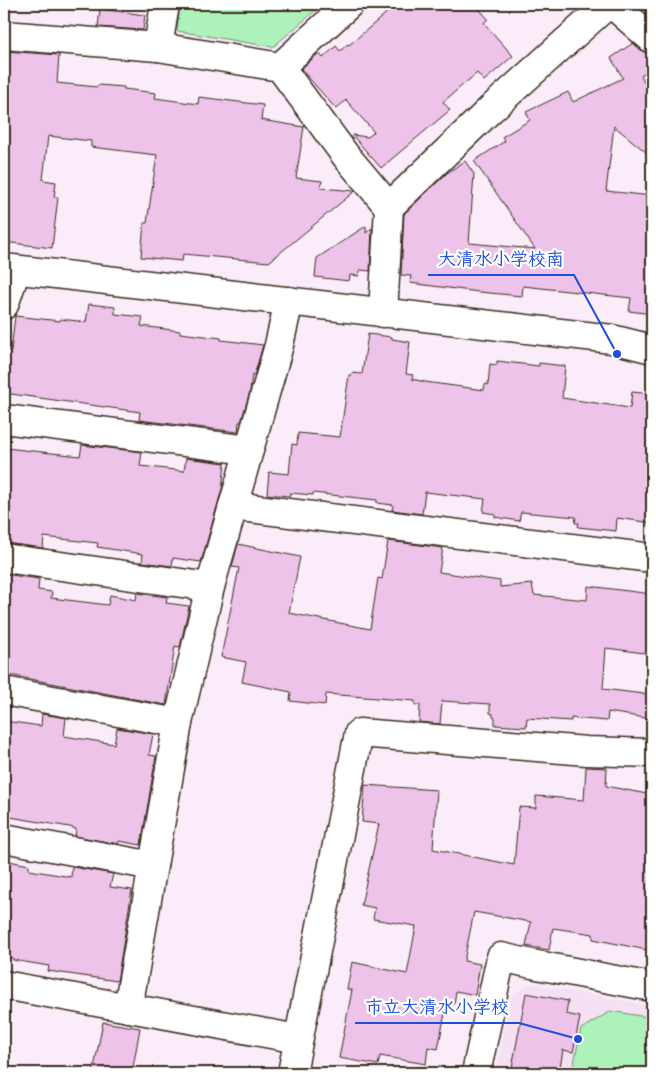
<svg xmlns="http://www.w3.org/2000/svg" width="656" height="1077" font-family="'Balsamiq Sans','Klee One',sans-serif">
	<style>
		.built { fill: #f6e0f4 }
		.green { fill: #adf1bb; stroke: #748e6c }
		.building { fill: #edc3ea; stroke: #3b2a1e }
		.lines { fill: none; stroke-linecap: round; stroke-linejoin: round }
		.minor-casing { stroke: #3b2a1e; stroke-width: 31 }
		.tertiary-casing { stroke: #3b2a1e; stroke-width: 31 }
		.minor { stroke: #fff; stroke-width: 28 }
		.tertiary { stroke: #fff; stroke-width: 28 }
		.leader { fill: none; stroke: #1d4ed8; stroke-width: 2 }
		.callout-dot { fill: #1d4ed8; stroke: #fff; stroke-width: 2 }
		.callout-label { font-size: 18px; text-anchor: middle; font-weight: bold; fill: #1d4ed8; stroke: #fff; stroke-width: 4.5; stroke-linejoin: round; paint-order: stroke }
	</style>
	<rect width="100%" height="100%" fill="#faedf9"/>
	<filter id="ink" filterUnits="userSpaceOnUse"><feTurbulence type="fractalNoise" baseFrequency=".02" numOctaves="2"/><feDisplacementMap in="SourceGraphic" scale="10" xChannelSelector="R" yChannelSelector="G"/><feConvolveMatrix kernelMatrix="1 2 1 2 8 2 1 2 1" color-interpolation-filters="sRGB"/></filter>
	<g filter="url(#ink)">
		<path class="built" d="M530 983 652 1006V1073H496L511 996Z"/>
		<g class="green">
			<path d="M180 4H323L273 47 177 31Z"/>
			<path d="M611 1011 652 1018V1073H572L581 1029Z"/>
		</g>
		<g class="building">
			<path d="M397 4H475L488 19 484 23 513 56 484 81 477 73 443 102 450 110 381 168 352 135 368 137 374 132 346 100 336 109 301 69 319 53 323 58 336 46 340 51 348 44 349 45Z"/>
			<path d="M100 9 145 15 143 30 98 27Z"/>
			<path d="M633 43 642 51 652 54V68L641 75 652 99V157L614 126 606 191 652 196V314L629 311 631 298 523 286 522 296 479 292 410 283 411 276 401 275 404 214 447 173 465 161 474 174 469 243 535 249 474 161 505 141 502 137 530 120 526 112 568 92 573 102 623 78 611 58Z"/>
			<path d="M4 51 59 55 57 83 97 87 98 85 124 87V89L156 93 155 98 198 104 199 97 263 105 261 120 304 127 296 178 322 181 321 188 355 191 269 262 183 254 182 261 141 257 144 223H147L157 155 91 147V141L48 136 43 180 56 182 54 197H58L52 248 4 242Z"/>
			<path d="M366 226V233L372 228 370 271 360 270 359 276 350 275 349 281 315 277 317 258Z"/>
			<path d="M89 304 115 307V314L143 317 141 326 180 331V333L221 338V340L263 345 254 376 252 375 250 391 241 422H239L238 432 139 420 140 412 4 393V350L11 351 15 316 60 321 61 319 86 322Z"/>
			<path d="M368 334 392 337V339L410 342 406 374 413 375 412 379 425 382 484 390 485 384 488 385 490 364 497 365V361L539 366V363L565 366 562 398 630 408 632 392 652 394V451L649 475H652V523L617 518 616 531 578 527 579 523H575L576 517 521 512 519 521 495 517V514L483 512 485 499 425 492 422 514 392 510 393 505 377 503V500L313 493V495L290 493 289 496 267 494 269 472 289 474 292 444 297 445 298 433 340 437 349 375H352V373L362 374Z"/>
			<path d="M82 445 142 452 140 466 184 471 186 458 225 463 222 489 201 562 173 558 172 566 142 562 143 554 97 547 98 543 44 537 43 548 4 543V463L5 448 80 456Z"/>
			<path d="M388 541 443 548 439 572 500 581V587L532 584 534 595 587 600 588 586 652 594V654L606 648 603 689 652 695V719L608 712 607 721 571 718V721L527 718 526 727 495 725V718L493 717V714L490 713V704L442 701 440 724 419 722 420 705H415V701L326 694 325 705 290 701 291 692 242 682 246 662 221 657 239 568 232 567 238 544 300 557 289 613 370 629 378 578 382 579Z"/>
			<path d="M4 574 39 579 38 590 52 592 51 598 108 605 110 595 136 600 137 593 167 597 166 603 189 606 180 647 175 646 166 705 4 674Z"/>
			<path d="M42 714 66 718 64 736 114 744 117 728 153 734 149 755 156 756 141 845 119 841 118 844 75 836 76 829 70 827 4 816V721L41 726Z"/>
			<path d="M586 767 607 768 606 786 652 795V951L593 939V934L553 928 549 950 526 946 531 922 474 912 464 961 480 964 475 995 456 991 454 1004 447 1003 438 1049 428 1047 426 1064 380 1056 378 1065 339 1058 352 990 347 989 352 962 407 974 416 926 373 919 375 908 361 905 379 824 362 822 365 785 437 790 433 849 514 865 519 807 536 808V796L584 800Z"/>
			<path d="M4 860 29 865V870L71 877 72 867 113 874 110 887 132 890 117 981 48 971 49 966 13 960V958L4 957Z"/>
			<path d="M526 993 568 1001 566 1014 580 1017 573 1052 563 1050 559 1073H511Z"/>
			<path d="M103 1022 140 1028 132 1073H93Z"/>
		</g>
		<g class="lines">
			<defs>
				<g id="minor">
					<path d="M612 4 652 39"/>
					<path d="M4 35 158 47 280 67 346 156 389 207"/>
					<path d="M158 47 165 4"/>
					<path d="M280 67 349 4"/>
					<path d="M4 305 16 270"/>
					<path d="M383 313 389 207 491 109 608 4"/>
					<path d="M4 419 249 450"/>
					<path d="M233 506 652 558"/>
					<path d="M4 558 210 587"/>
					<path d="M4 691 178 723"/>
					<path d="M4 838 153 866"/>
					<path d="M4 985 298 1039"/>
					<path d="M128 1008 178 723 210 587 279 345 289 301"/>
					<path d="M292 1073 359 733 587 751 652 753"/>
					<path d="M476 1073 501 957 532 964 652 987"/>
				</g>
				<path id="tertiary" d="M4 268 612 339 652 349"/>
			</defs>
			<use href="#minor" class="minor-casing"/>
			<use href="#tertiary" class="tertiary-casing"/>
			<use href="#minor" class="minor"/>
			<use href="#tertiary" class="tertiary"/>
		</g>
	</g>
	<path class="leader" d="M617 354L574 275H428M578 1039L519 1023H355"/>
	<g class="callout-dot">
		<circle cx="617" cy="354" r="5"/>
		<circle cx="578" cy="1039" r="5"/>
	</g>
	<g class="callout-label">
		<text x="501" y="265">大清水小学校南</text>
		<text x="437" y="1013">市立大清水小学校</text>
	</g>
	<rect width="656" height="1077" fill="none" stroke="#fff" stroke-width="20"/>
	<rect x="10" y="10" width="636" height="1057" fill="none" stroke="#3b2a1e" stroke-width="2" filter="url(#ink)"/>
</svg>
